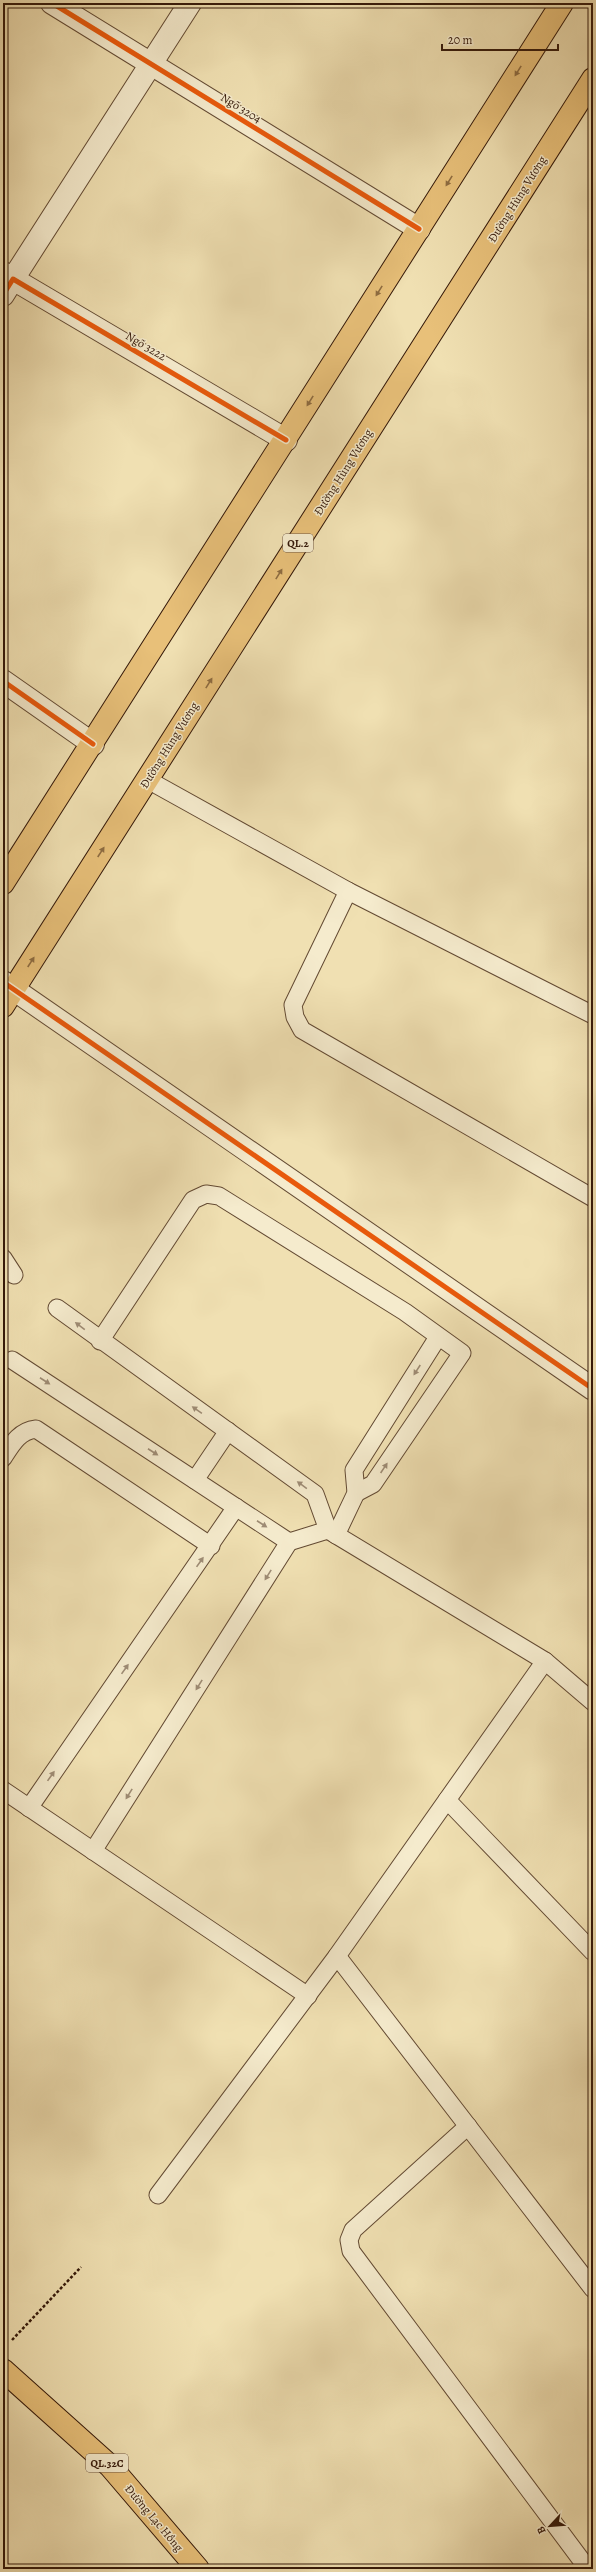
<svg xmlns="http://www.w3.org/2000/svg" width="596" height="2572" font-family="Alegreya,serif">
	<style>
		.lines { fill: none; stroke-linecap: round; stroke-linejoin: round }
		.service-casing { stroke: #634a33; stroke-width: 19 }
		.minor-casing { stroke: #634a33; stroke-width: 24 }
		.primary-casing { stroke: #341809; stroke-width: 24 }
		.trunk-casing { stroke: #341809; stroke-width: 24 }
		.path { stroke: #341809; stroke-width: 2.5; stroke-dasharray: 3 2; stroke-linecap: butt }
		.service { stroke: #f5ebcd; stroke-width: 17 }
		.minor { stroke: #f5ebcd; stroke-width: 22 }
		.primary { stroke: #e8c079; stroke-width: 22 }
		.trunk { stroke: #e8c079; stroke-width: 22 }
		.cycleway-casing { stroke: #f5ebcd; stroke-width: 8 }
		.cycleway { stroke: #e8590c; stroke-width: 5 }
		.oneway { fill: #8e6c41 }
		.oneway2 { fill: #9e8c75 }
		.labels { text-anchor: middle; dominant-baseline: central; stroke-width: 3; stroke-linejoin: round; paint-order: stroke }
		.shield { fill: #f5ebcd; stroke: #6e5744; stroke-width: 1 }
		.shield-label { font-size: 11px; font-weight: bold; fill: #341809 }
		.street-label { font-size: 12px; fill: #341809; stroke: #f5ebcd }
	</style>
	<rect width="100%" height="100%" fill="#f0e0b2"/>
	<filter id="stains"><feTurbulence type="fractalNoise" baseFrequency=".005" numOctaves="4"/><feColorMatrix values="0 0 0 0 .2 0 0 0 0 .09 0 0 0 0 .02 0 0 0 .5 -.17"/></filter>
	<radialGradient id="worn" r=".72"><stop offset=".6" stop-color="#630" stop-opacity="0"/><stop offset="1" stop-color="#630" stop-opacity=".3"/></radialGradient>
	<g class="lines">
		<defs>
			<g id="service">
				<path d="M148 780 348 891 593 1015"/>
				<path d="M348 891 293 1005 295 1017 302 1030 593 1198"/>
				<path d="M3 1258 14 1275"/>
				<path d="M57 1308 315 1494 328 1530 545 1661 593 1702"/>
				<path d="M100 1341 193 1200 206 1194 219 1196 405 1312 462 1353 373 1484 356 1493"/>
				<path d="M12 1360 289 1542 328 1530"/>
				<path d="M3 1458C12 1444 19 1431 36 1429L211 1546"/>
				<path d="M195 1480 228 1431"/>
				<path d="M336 1535 356 1493 354 1470 438 1337"/>
				<path d="M3 1790 308 1996"/>
				<path d="M447 1800 593 1952"/>
				<path d="M29 1808 236 1507"/>
				<path d="M93 1851 289 1542"/>
				<path d="M337 1956 593 2289"/>
				<path d="M468 2126 353 2230 349 2240 351 2251 588 2569"/>
				<path d="M158 2195 337 1956 545 1661"/>
			</g>
			<g id="minor">
				<path d="M52 3 419 229"/>
				<path d="M3 273 13 279 190 3"/>
				<path d="M3 295 13 279 286 440"/>
				<path d="M3 681 93 744"/>
				<path d="M3 982 593 1389"/>
			</g>
			<path id="primary" d="M3 2370 110 2466 198 2569"/>
			<g id="trunk">
				<path d="M3 883 562 3"/>
				<path d="M3 1006 593 79"/>
			</g>
		</defs>
		<use href="#service" class="service-casing"/>
		<use href="#minor" class="minor-casing"/>
		<use href="#primary" class="primary-casing"/>
		<use href="#trunk" class="trunk-casing"/>
		<path class="path" d="M12 2340 81 2267"/>
		<use href="#service" class="service"/>
		<use href="#minor" class="minor"/>
		<use href="#primary" class="primary"/>
		<use href="#trunk" class="trunk"/>
		<defs>
			<g id="cycleway">
				<path d="M52 3 419 229"/>
				<path d="M3 295 13 279 286 440"/>
				<path d="M3 681 93 744"/>
				<path d="M3 982 593 1389"/>
			</g>
		</defs>
		<use href="#cycleway" class="cycleway-casing"/>
		<use href="#cycleway" class="cycleway"/>
	</g>
	<defs><path id="oneway-solid" d="M-6-.8H1V-3.2L6.5 0L1 3.2V.8H-6Z"/></defs>
	<g class="oneway">
		<use href="#oneway-solid" transform="translate(518 71) rotate(122)"/>
		<use href="#oneway-solid" transform="translate(449 181) rotate(122)"/>
		<use href="#oneway-solid" transform="translate(379 291) rotate(122)"/>
		<use href="#oneway-solid" transform="translate(310 401) rotate(122)"/>
		<use href="#oneway-solid" transform="translate(279 574) rotate(-58)"/>
		<use href="#oneway-solid" transform="translate(209 683) rotate(-58)"/>
		<use href="#oneway-solid" transform="translate(101 852) rotate(-57)"/>
		<use href="#oneway-solid" transform="translate(31 962) rotate(-57)"/>
	</g>
	<g class="oneway2">
		<use href="#oneway-solid" transform="translate(80 1326) rotate(-143)"/>
		<use href="#oneway-solid" transform="translate(417 1370) rotate(123)"/>
		<use href="#oneway-solid" transform="translate(45 1381) rotate(33)"/>
		<use href="#oneway-solid" transform="translate(197 1410) rotate(-145)"/>
		<use href="#oneway-solid" transform="translate(153 1452) rotate(33)"/>
		<use href="#oneway-solid" transform="translate(384 1468) rotate(-56)"/>
		<use href="#oneway-solid" transform="translate(302 1485) rotate(-144)"/>
		<use href="#oneway-solid" transform="translate(262 1524) rotate(33)"/>
		<use href="#oneway-solid" transform="translate(200 1562) rotate(-55)"/>
		<use href="#oneway-solid" transform="translate(268 1575) rotate(122)"/>
		<use href="#oneway-solid" transform="translate(125 1669) rotate(-55)"/>
		<use href="#oneway-solid" transform="translate(199 1685) rotate(122)"/>
		<use href="#oneway-solid" transform="translate(51 1776) rotate(-55)"/>
		<use href="#oneway-solid" transform="translate(129 1794) rotate(122)"/>
	</g>
	<g class="labels">
		<g class="shield">
			<rect x="283" y="534" width="30" height="18" rx="3"/>
			<rect x="86" y="2454" width="42" height="18" rx="3"/>
		</g>
		<g class="shield-label">
			<text x="298" y="543">QL.2</text>
			<text x="107" y="2463">QL.32C</text>
		</g>
		<g class="street-label">
			<text transform="translate(241 108) rotate(32)">Ngõ 3204</text>
			<text transform="translate(517 199) rotate(-58)">Đường Hùng Vương</text>
			<text transform="translate(146 346) rotate(31)">Ngõ 3222</text>
			<text transform="translate(343 472) rotate(-58)">Đường Hùng Vương</text>
			<text transform="translate(169 745) rotate(-58)">Đường Hùng Vương</text>
			<text transform="translate(154 2518) rotate(50)">Đường Lạc Hồng</text>
		</g>
	</g>
	<rect width="596" height="2572" fill="none" stroke="#f0e0b2" stroke-width="16"/>
	<rect x="4" y="4" width="588" height="2564" fill="none" stroke="#341809" stroke-width="2"/>
	<rect x="8" y="8" width="580" height="2556" fill="none" stroke="#341809"/>
	<g transform="translate(550 2526) rotate(244)" stroke="#f5ebcd" stroke-width="3" paint-order="stroke">
	<path d="M0-3L7 15L0 10L-7 15Z" fill="#341809"/>
	<text y="-6" font-size="11" font-weight="bold" text-anchor="middle" fill="#341809">B</text>
	</g>
	<path d="M442 44v6h116v-6" fill="none" stroke="#341809" stroke-width="2"/>
	<text x="448" y="44" font-size="12" fill="#341809" stroke="#f5ebcd" stroke-width="3" paint-order="stroke">20 m</text>
	<rect width="100%" height="100%" filter="url(#stains)"/>
	<rect width="100%" height="100%" fill="url(#worn)"/>
</svg>
